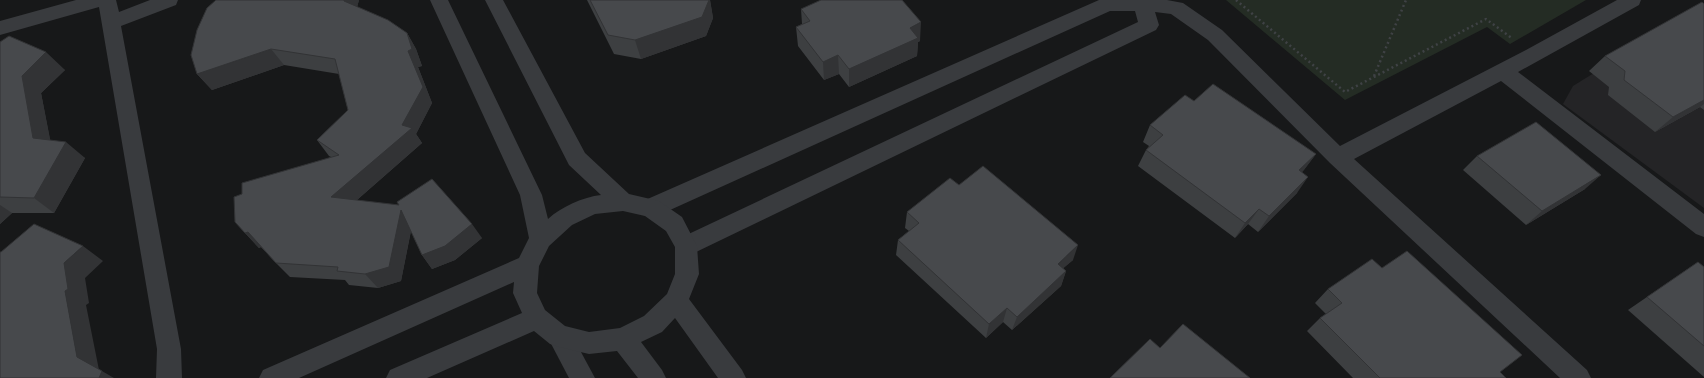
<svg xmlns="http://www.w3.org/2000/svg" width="1704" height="378" font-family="'Roboto Condensed',sans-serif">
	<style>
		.built { fill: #242426 }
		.green { fill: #242c24 }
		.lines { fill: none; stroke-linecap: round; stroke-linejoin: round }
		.path { stroke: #3f4245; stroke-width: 2.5; stroke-dasharray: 2 3; stroke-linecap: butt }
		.minor { fill: #393b3e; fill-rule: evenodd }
		.tertiary { fill: #393b3e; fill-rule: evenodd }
		.wall { fill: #3d3f41 }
		.shaded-wall { fill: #323335 }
		.building { fill: #47494c; stroke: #323335 }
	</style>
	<rect width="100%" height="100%" fill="#171819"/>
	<path class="built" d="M1704 5V208L1563 104 1573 86Z"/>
	<path class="green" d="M1226 0H1586L1510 44 1487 27 1345 100Z"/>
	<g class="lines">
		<g class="path">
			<path d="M1236 0 1345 92 1486 19 1513 39"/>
			<path d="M1374 76 1406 0"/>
		</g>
		<g class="minor">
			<path d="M76 0H116L119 12 150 0H178L176 5 121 26 181 349 182 378H156L157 349 99 7 0 35V21Z"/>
			<path d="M1099 0H1167L1183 3 1222 30 1340 146 1526 50 1617 0H1641L1639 5 1518 72 1704 214V237L1696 234 1501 81 1354 159 1587 370 1591 378H1560L1330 163 1208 40 1171 14 1155 12 1159 25 1156 30 694 253 686 256 678 253 675 246 678 239 1138 22 1135 11H1110L659 215 651 217 643 215 640 208 643 201Z"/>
			<path d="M559 325 568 328 595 378H569L547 336 550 328Z"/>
		</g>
		<path class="tertiary" d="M430 0H448L542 195 548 219C561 207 583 197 601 195L569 165 485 0H503L585 153 629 194 659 201 682 217 697 246 699 274 689 299 742 370 746 378H718L675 318 662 332 641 342 662 370 666 378H638L617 351 589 354 559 347 550 344 534 331 427 378H386L390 370 522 313 513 293 514 282 299 378H259L263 370 519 258 529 238 520 195ZM623 211 645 216 666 231 675 247V274L667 294 644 316 620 328 589 332 565 326 545 310 537 293 539 266 549 246 572 225 595 214Z"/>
	</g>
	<g class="wall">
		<path d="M359 0 357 7 407 33 416 49 422 66 418 67 432 103 416 134 422 143 357 200 482 238 455 260 432 269 422 255 411 231 401 281 378 288 349 285 345 280 290 277 276 263 261 247 259 248 245 233 242 194 331 157 329 156 317 140 348 110 339 74 284 65 212 90 197 74Z"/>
		<path d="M587 0H710L713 18 706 36 641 59 614 54Z"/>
		<path d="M1704 4V110L1700 107 1655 132 1608 95 1609 87 1589 71 1605 56Z"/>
		<path d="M801 9 920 41 918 42 917 56 849 87 839 74 824 80 798 46 796 27 802 24Z"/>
		<path d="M0 42 65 70 41 93 50 140 85 158 54 213H12L0 224Z"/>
		<path d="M1194 101 1316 154 1302 172 1297 193 1258 232 1248 224 1235 238 1138 166 1146 150 1149 146 1143 142 1150 125Z"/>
		<path d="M1477 156 1585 189 1526 225 1463 170Z"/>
		<path d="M959 185 1073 260 1063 268 1066 271 1061 286 1012 330 1003 322 986 338 896 255 898 240 909 231 905 228 907 212Z"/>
		<path d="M1698 262 1704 267V377L1628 310Z"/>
		<path d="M1328 289 1500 372 1506 378H1353L1307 331 1320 318 1326 314 1315 303Z"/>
	</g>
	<g class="shaded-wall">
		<path d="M344 0H359L354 18 344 1Z"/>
		<path d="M710 0 713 18 706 36 641 59 635 40Z"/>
		<path d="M921 22 920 41 918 42 917 56 849 87V69L910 28Z"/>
		<path d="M407 33 416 49 422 66 418 67 432 103 416 134 422 143 343 212 331 197 402 125 408 51Z"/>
		<path d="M271 49 284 65 212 90 197 74Z"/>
		<path d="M46 52 65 70 41 93 53 154 33 138 22 76Z"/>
		<path d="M838 55 839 74 824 80 823 62Z"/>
		<path d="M1704 100V104L1700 107 1655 132 1673 117Z"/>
		<path d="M66 142 85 158 54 213 34 198Z"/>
		<path d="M1316 154 1304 170 1288 186 1299 170Z"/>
		<path d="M1601 175 1585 189 1526 225 1542 211Z"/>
		<path d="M1308 177 1297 193 1258 232 1269 216Z"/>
		<path d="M0 205 12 213 0 224Z"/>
		<path d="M1259 209 1248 224 1235 238 1245 223Z"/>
		<path d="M401 210 412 225 401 281 378 288 365 274Z"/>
		<path d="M472 224 482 238 455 260 432 269 422 255Z"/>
		<path d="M248 232 263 246 259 248 245 233Z"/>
		<path d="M1078 245 1073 260 1052 278 1058 264Z"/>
		<path d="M83 246 103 261 85 278 89 303 86 305 99 370 77 357 65 291 64 263Z"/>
		<path d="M1066 271 1061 286 1012 330 1017 317Z"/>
		<path d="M1007 308 1003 322 986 338 989 324Z"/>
		<path d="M102 371 114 378H99Z"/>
	</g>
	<g class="building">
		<path d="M216 0H344V1L388 20 407 33 412 49 408 51 423 87 402 125 412 128 331 197 399 205 397 202 432 179 472 224 445 246 422 255 401 210 389 267 365 274 337 271 338 267 276 263 248 232 245 233 235 222 234 197 242 194V183L339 155 317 140 348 110 335 59 271 49 197 74 191 55 197 30 207 8Z"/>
		<path d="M590 0H709L702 17 635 40 608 35Z"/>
		<path d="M821 0H902L921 22 910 28 918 38 849 69 838 55 823 62 796 27 810 21 801 9Z"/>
		<path d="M1702 2 1704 4V100L1673 117 1624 80 1625 71 1605 56Z"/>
		<path d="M9 36 46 52 22 76 33 138 66 142 34 198 0 197V42Z"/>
		<path d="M1213 84 1316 154 1299 170 1308 177 1269 216 1259 209 1245 223 1146 150 1163 135 1150 125 1185 95 1194 101Z"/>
		<path d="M1536 122 1601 175 1542 211 1477 156Z"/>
		<path d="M983 166 1078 245 1058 264 1066 271 1017 317 1007 308 989 324 898 240 919 223 907 212 950 178 959 185Z"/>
		<path d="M34 224 83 246 64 263 68 289 65 291 77 357 102 371 99 378H0V252H1Z"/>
		<path d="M1407 251 1522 355 1500 372 1506 378H1380L1320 318 1342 303 1328 289 1372 259 1382 268Z"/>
		<path d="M1698 262 1704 267V346L1647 297Z"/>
		<path d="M1183 324 1250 378H1110L1150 339 1160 348Z"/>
	</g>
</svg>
